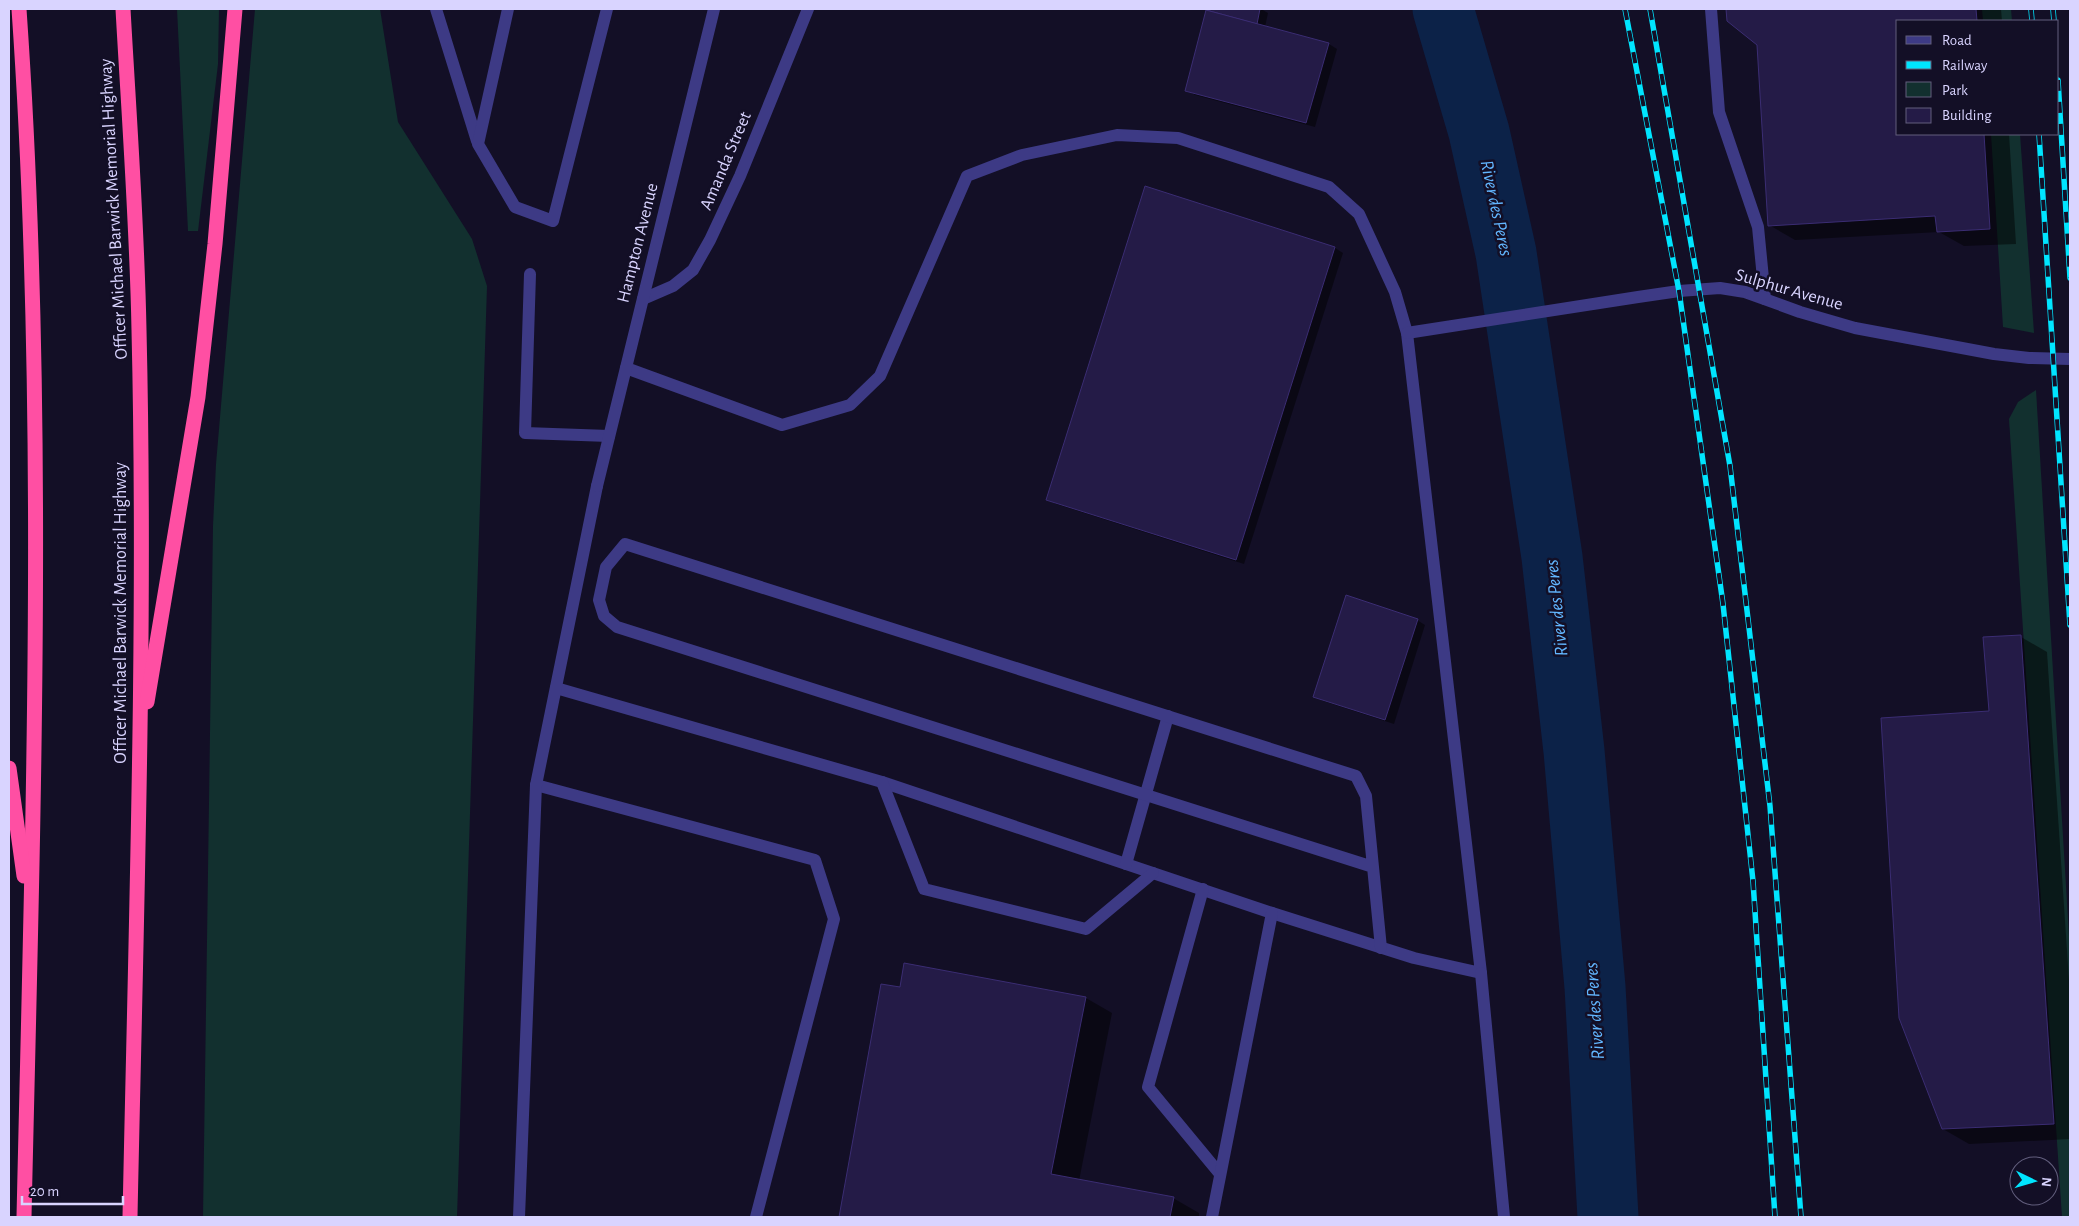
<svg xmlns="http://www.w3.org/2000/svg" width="2079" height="1226" font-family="'Alegreya Sans',sans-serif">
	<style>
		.green { fill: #12302f }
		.shadow { fill: #0007 }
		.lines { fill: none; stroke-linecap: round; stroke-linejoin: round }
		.river { stroke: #0c2248; stroke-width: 61 }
		.building { fill: #241b47; stroke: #3b2d73 }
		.lane { stroke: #3d3a85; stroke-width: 12 }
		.street { stroke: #3d3a85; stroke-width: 12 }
		.highway { stroke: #ff4fa3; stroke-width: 15 }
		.rail-casing { stroke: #00e5ff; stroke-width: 5.5 }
		.rail { stroke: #130f26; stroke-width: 4; stroke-dasharray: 11; stroke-linecap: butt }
		.labels { text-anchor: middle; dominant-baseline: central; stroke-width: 5; stroke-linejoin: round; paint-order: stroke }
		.street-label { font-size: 18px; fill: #d9d4ff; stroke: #130f26 }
		.water-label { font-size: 19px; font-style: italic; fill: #62b6ff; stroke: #130f26 }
	</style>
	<rect width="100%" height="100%" fill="#130f26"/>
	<g class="green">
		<path d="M177 9H219L218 64 198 231H188Z"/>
		<path d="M255 9H380L398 122 472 239 487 286 457 1217H203L213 526 216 464Z"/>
		<path d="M1982 9H2011L2012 21H1983Z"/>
		<path d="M1991 134H2020L2034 333 2003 327Z"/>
		<path d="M2036 390 2070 952V1217H2062L2009 419 2018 402Z"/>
	</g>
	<g class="shadow">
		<path d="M1208 9H1261L1268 13 1265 27 1329 44 1337 49 1315 127 1195 95 1187 90Z"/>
		<path d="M1728 9H2001L2002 21H1898V134H2009L2016 244 1964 246 1939 232 1795 240 1769 225 1759 45 1729 20Z"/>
		<path d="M1146 187 1335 248 1343 253 1244 564 1056 504 1047 499Z"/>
		<path d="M1417 620 1425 625 1394 724 1323 701 1314 696Z"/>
		<path d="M2021 637 2047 652 2070 995V1139L1969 1144 1943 1129 1991 712Z"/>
		<path d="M905 964 1086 998 1112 1013 1079 1181 1173 1198 1199 1213V1217H841L882 985 901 989Z"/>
	</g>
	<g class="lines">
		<path class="river" d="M1443 9 1479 132 1506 253 1552 557 1574 751 1595 987 1608 1217"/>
	</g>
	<g class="building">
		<path d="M1206 9H1260L1257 24 1206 10Z"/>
		<path d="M1726 9H1976L1977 21H1898V134H1984L1990 229 1937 232 1935 216 1768 226 1757 45 1727 21Z"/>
		<path d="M1206 10 1329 43 1306 123 1185 91Z"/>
		<path d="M1145 186 1335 247 1236 560 1046 500Z"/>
		<path d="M1346 595 1418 619 1385 720 1313 697Z"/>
		<path d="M2021 635 2054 1124 1942 1129 1899 1018 1881 718 1989 711 1983 637Z"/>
		<path d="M904 963 1086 997 1051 1174 1174 1197 1170 1217H839L881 984 900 987Z"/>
	</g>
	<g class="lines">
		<g class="lane">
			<path d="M436 9 477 141"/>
			<path d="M508 9 478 144 515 207 553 221 607 9"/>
			<path d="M1711 9 1719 112 1758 227 1765 299"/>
			<path d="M530 274 525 433 609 436"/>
			<path d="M556 688 882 782 1272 913 1414 958 1481 973 1407 333 1395 292 1359 214 1329 187 1178 138 1117 135 1022 155 967 176 880 376 850 405 782 425 626 368"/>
			<path d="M882 782 924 889 1086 929 1153 873"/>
			<path d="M536 785 815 860 834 919 756 1217"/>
			<path d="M1126 864 1168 716"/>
			<path d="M1373 867 617 627 604 616 599 600 606 567 625 544 1356 776 1366 796 1381 948"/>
			<path d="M1203 889 1148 1087 1220 1174"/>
			<path d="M519 1217 536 785 597 486"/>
			<path d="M1212 1217 1272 913"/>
		</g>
		<g class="street">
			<path d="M643 299 673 286 693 270 710 240 740 176 808 9"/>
			<path d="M1407 333 1638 297 1679 291 1720 288 1745 292 1800 312 1855 328 1994 354 2029 358 2070 359"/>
			<path d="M597 486 714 9"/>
			<path d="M1481 973 1504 1217"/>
		</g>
		<g class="highway">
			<path d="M19 9C47 411 33 815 24 1217"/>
			<path d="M123 9C129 116 137 223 139 330 146 626 136 922 130 1217"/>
			<path d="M147 702 198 397 215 244 235 9"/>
			<path d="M9 768 24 876"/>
		</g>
		<defs>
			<g id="rail">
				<path d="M1625 9 1679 291 1723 604 1753 881 1775 1217"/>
				<path d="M1650 9 1730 466 1770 806 1801 1217"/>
				<path d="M2031 9 2032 21"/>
				<path d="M2053 9 2054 21"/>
				<path d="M2058 80 2070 278"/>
				<path d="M2039 134 2070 625"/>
			</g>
		</defs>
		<use href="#rail" class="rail-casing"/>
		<use href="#rail" class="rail"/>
	</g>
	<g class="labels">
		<g class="street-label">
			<text transform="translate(726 161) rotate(-67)">Amanda Street</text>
			<text transform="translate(114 209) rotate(-93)">Officer Michael Barwick Memorial Highway</text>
			<text transform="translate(638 243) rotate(-76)">Hampton Avenue</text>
			<text transform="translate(1789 290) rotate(16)">Sulphur Avenue</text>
			<text transform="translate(121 613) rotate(-90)">Officer Michael Barwick Memorial Highway</text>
		</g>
		<g class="water-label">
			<text transform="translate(1496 208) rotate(78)">River des Peres</text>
			<text transform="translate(1557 608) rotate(-96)">River des Peres</text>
			<text transform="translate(1595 1011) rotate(-94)">River des Peres</text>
		</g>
	</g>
	<rect width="2079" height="1226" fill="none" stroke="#d9d4ff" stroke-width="20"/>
	<rect x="1896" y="20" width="162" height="115" fill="#130f26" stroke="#625e7d"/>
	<rect x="1906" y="36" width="25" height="8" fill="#3d3a85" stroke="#625e7d"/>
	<text x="1942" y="45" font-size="15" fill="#d9d4ff">Road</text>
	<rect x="1906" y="61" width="25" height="8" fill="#00e5ff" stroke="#625e7d"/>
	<text x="1942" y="70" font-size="15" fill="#d9d4ff">Railway</text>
	<rect x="1906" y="82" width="25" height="15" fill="#12302f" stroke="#625e7d"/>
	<text x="1942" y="95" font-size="15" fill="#d9d4ff">Park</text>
	<rect x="1906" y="108" width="25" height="15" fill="#241b47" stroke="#625e7d"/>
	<text x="1942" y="120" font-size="15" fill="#d9d4ff">Building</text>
	<g transform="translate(2034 1181) rotate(95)"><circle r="24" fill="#130f26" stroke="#625e7d"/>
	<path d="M0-4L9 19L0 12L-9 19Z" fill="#00e5ff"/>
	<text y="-8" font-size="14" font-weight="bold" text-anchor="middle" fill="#d9d4ff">N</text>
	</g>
	<path d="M22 1196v8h101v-8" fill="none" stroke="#d9d4ff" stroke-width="2.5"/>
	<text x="30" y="1196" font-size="15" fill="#d9d4ff" stroke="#130f26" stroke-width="4" paint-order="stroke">20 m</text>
</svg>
